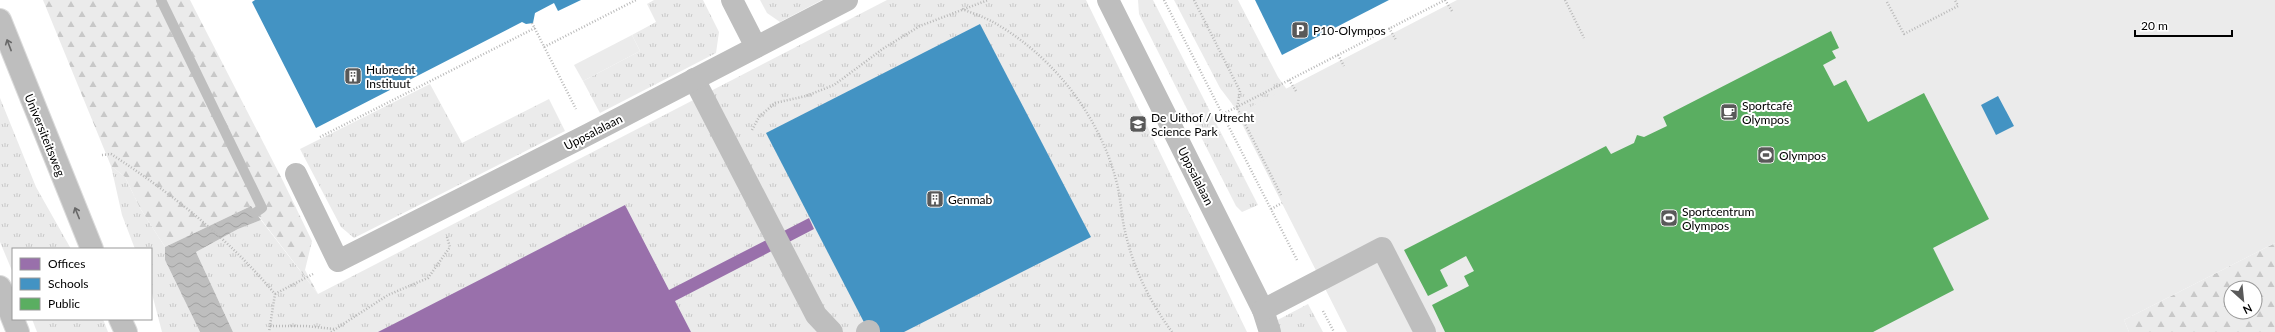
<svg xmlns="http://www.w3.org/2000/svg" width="2275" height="332" font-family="Lato,sans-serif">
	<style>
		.grass { fill: url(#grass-tufts) }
		.forest { fill: url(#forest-firs); fill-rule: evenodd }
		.garden { fill: #ebebeb }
		.water { fill: url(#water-waves) }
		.offices { fill: #9970ab }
		.schools { fill: #4393c3 }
		.public { fill: #5aae61 }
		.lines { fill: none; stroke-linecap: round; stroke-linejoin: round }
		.stream { stroke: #bebebe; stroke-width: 10 }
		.major-casing { stroke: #dbdbdb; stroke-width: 24 }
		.path { stroke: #b9b9b9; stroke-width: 2.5; stroke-dasharray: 1 2; stroke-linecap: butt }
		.minor { stroke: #bebebe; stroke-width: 22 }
		.major { stroke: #bebebe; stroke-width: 22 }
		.oneway { stroke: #686868 }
		.labels { text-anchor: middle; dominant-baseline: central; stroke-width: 4; stroke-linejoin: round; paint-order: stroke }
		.poi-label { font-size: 12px; fill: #000; stroke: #fff; text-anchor: start }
		.street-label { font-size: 12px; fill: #000; stroke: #fff }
	</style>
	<defs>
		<pattern id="grass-tufts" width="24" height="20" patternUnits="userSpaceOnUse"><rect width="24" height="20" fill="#ebebeb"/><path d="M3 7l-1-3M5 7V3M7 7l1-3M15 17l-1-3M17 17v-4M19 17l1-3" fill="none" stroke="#c8c8c8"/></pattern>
		<pattern id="forest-firs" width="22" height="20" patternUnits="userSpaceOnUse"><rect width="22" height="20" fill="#ebebeb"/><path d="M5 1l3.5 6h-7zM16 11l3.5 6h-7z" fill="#c8c8c8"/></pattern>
		<pattern id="water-waves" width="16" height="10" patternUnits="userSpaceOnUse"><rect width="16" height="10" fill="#bebebe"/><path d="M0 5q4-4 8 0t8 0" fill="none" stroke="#a2a2a2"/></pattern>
	</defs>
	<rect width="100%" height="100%" fill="#fff"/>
	<g class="grass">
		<path d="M654 0H703L719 32 716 53 600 113 583 81 640 51 632 35 656 22 647 4Z"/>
		<path d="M760 0H822L780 22 767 13Z"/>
		<path d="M887 0H1086L1247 332H233L196 252 238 229 261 220 318 294Z"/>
		<path d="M1138 0H1153L1258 205 1242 212 1236 206 1139 14Z"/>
		<path d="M1174 0H1238L1278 77 1290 94 1252 130 1220 88Z"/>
		<path d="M430 84 462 143 549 99 565 131 354 238 341 227 300 149Z"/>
		<path d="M0 98 36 187 71 249H13V273L0 242Z"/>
		<path d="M111 166 125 177 140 208 165 247V260L200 332H162L151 290V249H135L122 215Z"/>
		<path d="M1308 304 1323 332H1274L1270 324Z"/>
		<path d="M32 319H103L108 332H37Z"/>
	</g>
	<g class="forest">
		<path d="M43 0H190L283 181 312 241 305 270 318 294 251 206 165 247 140 208 125 177 111 166Z"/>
		<path d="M2275 243V332H2129L2124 320ZM2231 288H2255V312H2231Z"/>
	</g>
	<g class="garden">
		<path d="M1457 0H2275V243L2124 320 2129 332H1347L1237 114Z"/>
		<path d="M632 35 640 51 583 81 574 65Z"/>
	</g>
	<path class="water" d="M251 206 261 220 238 229 196 252 233 332H200L165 260V247Z"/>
	<path class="offices" d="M625 205 669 290 809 218 814 229 675 301 691 332H378Z"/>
	<g class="schools">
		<path d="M255 0H581L558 11 554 3 535 13 533 23 526 24 522 22 316 128 252 2Z"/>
		<path d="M1255 0H1389L1282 55Z"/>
		<path d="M980 24 1091 237 904 332H869L766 133Z"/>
		<path d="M1998 96 2014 126 1996 135 1981 105Z"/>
	</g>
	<path class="public" d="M1831 31 1839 48 1832 51 1836 58 1823 65 1834 86 1846 80 1868 122 1924 93 1989 219 1933 248 1954 290 1873 332H1445L1432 305 1469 286 1464 276 1474 271 1466 256 1440 270 1448 286 1428 296 1404 250 1606 146 1611 154 1634 143 1637 135 1644 137 1667 126 1663 117Z"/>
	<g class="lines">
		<path class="stream" d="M161 0 262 208 255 213"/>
		<defs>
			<g id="major">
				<path d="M0 20 92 249"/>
				<path d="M0 287 18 332"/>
				<path d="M120 319 126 332"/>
			</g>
		</defs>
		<use href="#major" class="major-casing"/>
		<g class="path">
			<path d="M1164 0 1297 260"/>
			<path d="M1194 0 1240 91 1237 108 1281 195"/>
			<path d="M1445 0 1452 11"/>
			<path d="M1565 0 1584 38"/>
			<path d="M1887 2 1904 34 1958 6 1955 0"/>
			<path d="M962 9C972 13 984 17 993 22 1052 55 1099 115 1116 180 1121 197 1121 215 1125 231 1133 268 1150 302 1172 332"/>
			<path d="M532 23 576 109"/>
			<path d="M1389 28 1396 40"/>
			<path d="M544 47 636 0"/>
			<path d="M1338 55 1344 66"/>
			<path d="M1289 80 1296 91"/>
			<path d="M1223 114 1445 0"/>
			<path d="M752 130 759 117 775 103 806 96 834 85 884 48 920 26 988 0"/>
			<path d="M320 137 535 28"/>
			<path d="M102 155 111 154C171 193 228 238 275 294L269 332"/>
			<path d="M1271 209 1282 203"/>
			<path d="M275 294 313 274"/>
			<path d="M1323 311 1334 332"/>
			<path d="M270 326H306L334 329"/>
			<path d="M331 332 388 295 428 278 450 247 447 237"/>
		</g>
		<g class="minor">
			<path d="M732 0 756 47"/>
			<path d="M1108 0 1263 310 1270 332"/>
			<path d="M694 79 816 315 832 332"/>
			<path d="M296 174 338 261 589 134 847 0"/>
			<path d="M1263 310 1382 248 1425 332"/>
			<path d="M867 332 869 331"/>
		</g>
		<use href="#major" class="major"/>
	</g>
	<defs><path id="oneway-shaft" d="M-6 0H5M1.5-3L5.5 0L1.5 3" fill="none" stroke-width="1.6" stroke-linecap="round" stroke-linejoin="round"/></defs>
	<g class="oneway">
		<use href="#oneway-shaft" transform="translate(9 45) rotate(-111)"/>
		<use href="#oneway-shaft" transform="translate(77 213) rotate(-112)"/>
	</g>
	<defs>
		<symbol id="parking-square" viewBox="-11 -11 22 22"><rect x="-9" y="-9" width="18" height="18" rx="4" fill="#595959" stroke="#fff"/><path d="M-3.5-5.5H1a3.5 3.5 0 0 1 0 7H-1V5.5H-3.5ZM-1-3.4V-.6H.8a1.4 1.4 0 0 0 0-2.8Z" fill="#fff"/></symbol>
		<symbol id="building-square" viewBox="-11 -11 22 22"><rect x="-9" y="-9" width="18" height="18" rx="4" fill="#595959" stroke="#fff"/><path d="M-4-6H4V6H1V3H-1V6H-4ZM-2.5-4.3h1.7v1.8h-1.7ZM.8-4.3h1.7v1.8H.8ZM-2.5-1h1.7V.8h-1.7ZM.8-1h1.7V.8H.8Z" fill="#fff"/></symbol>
		<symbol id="cafe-square" viewBox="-11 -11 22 22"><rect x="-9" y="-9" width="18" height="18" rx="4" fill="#595959" stroke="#fff"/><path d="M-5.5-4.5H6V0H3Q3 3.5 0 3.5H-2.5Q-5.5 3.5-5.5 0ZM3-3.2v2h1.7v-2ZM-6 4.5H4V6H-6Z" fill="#fff"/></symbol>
		<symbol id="university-square" viewBox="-11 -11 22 22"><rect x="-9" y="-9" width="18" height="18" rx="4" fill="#595959" stroke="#fff"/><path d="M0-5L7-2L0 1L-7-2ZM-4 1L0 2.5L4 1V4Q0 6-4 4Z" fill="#fff"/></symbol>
		<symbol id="stadium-square" viewBox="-11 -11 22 22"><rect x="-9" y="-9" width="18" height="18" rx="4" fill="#595959" stroke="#fff"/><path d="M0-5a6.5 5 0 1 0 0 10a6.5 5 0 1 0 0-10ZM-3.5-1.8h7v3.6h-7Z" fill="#fff"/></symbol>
	</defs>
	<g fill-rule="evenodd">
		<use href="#parking-square" x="1290" y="20" width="20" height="20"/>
		<use href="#building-square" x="343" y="66" width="20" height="20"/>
		<use href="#cafe-square" x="1719" y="102" width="20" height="20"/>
		<use href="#university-square" x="1128" y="114" width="20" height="20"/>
		<use href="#stadium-square" x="1756" y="145" width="20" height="20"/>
		<use href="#building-square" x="925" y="189" width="20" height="20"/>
		<use href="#stadium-square" x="1659" y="208" width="20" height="20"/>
	</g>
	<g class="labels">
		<g class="poi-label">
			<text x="1313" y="30">P10-Olympos</text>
			<text x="366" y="69">Hubrecht<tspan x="366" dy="14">Instituut</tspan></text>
			<text x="1742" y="105">Sportcafé<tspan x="1742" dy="14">Olympos</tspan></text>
			<text x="1151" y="117">De Uithof / Utrecht<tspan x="1151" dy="14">Science Park</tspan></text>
			<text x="1779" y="155">Olympos</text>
			<text x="948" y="199">Genmab</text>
			<text x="1682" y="211">Sportcentrum<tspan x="1682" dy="14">Olympos</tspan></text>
		</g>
		<g class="street-label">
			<text transform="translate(593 132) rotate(-27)">Uppsalalaan</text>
			<text transform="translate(45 135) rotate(68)">Universiteitsweg</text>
			<text transform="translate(1196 176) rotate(63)">Uppsalalaan</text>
		</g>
	</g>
	<rect x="12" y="248" width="140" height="72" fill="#ffffff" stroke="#999999"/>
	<rect x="20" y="258" width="20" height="12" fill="#9970ab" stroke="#999999"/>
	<text x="48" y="268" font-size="12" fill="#000000">Offices</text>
	<rect x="20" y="278" width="20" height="12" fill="#4393c3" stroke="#999999"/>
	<text x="48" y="288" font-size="12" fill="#000000">Schools</text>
	<rect x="20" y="298" width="20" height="12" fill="#5aae61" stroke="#999999"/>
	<text x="48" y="308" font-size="12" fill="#000000">Public</text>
	<g transform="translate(2243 300) rotate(153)"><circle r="19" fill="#ffffff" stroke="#999999"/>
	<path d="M0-3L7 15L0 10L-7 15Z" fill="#595959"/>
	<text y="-6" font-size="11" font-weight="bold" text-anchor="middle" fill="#000000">N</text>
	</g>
	<path d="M2135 30v6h97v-6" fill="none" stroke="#000000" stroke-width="2"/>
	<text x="2141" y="30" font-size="12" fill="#000000" stroke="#ffffff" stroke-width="3" paint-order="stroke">20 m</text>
</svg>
